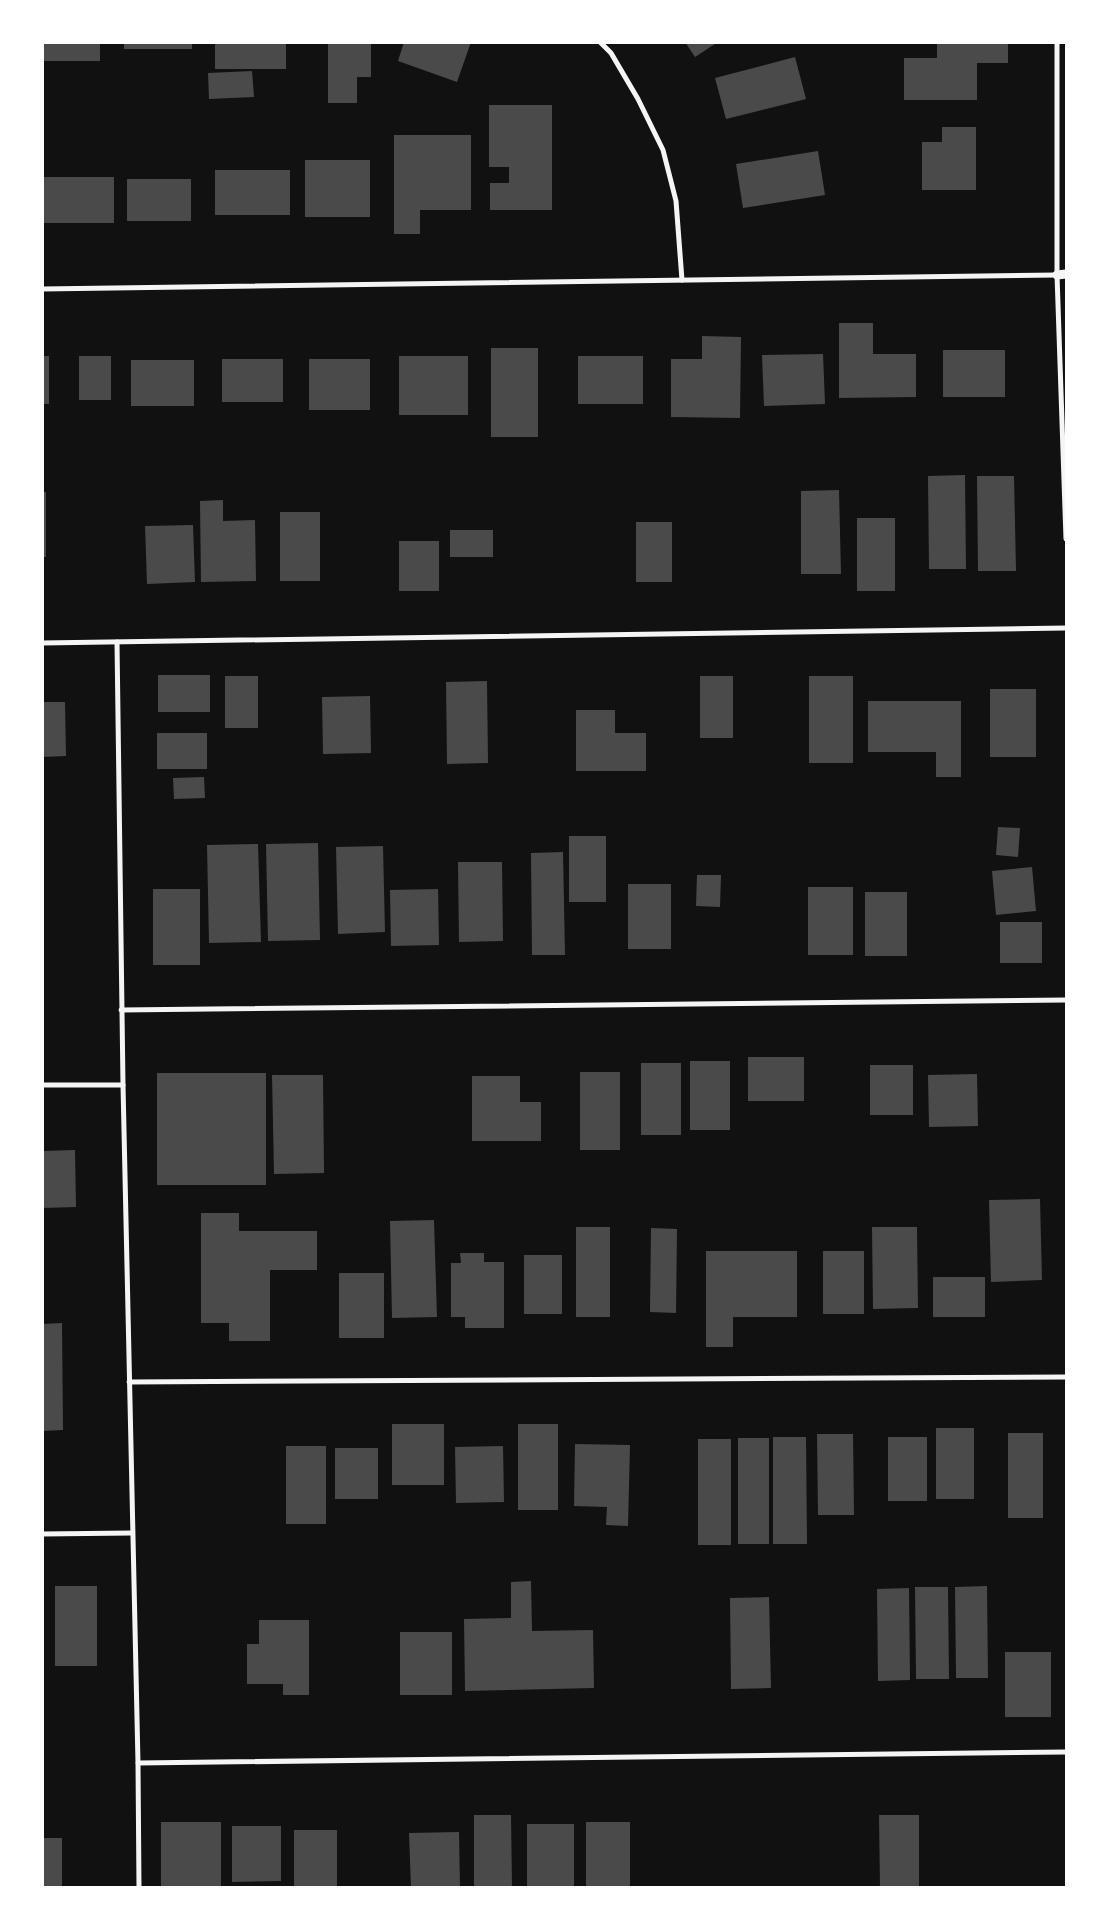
<svg xmlns="http://www.w3.org/2000/svg" width="1109" height="1930" font-family="'Nunito Sans',sans-serif">
	<style>
		.building { fill: #4a4a4a }
		.lines { fill: none; stroke-linecap: round; stroke-linejoin: round }
		.minor { stroke: #f5f5f5; stroke-width: 5 }
		.tertiary { stroke: #f5f5f5; stroke-width: 9 }
	</style>
	<rect width="100%" height="100%" fill="#111"/>
	<g class="building">
		<rect x="42" y="42" width="58" height="19"/>
		<rect x="124" y="42" width="68" height="7"/>
		<rect x="215" y="42" width="71" height="27"/>
		<path d="M328 42H371V77H357V103H328Z"/>
		<path d="M404 42H471L457 82 398 61Z"/>
		<path d="M685 42H718L695 57Z"/>
		<path d="M937 42H1008V63H977V100H904V58H937Z"/>
		<path d="M795 57 806 99 726 119 715 78Z"/>
		<path d="M252 71 254 97 209 99 208 73Z"/>
		<path d="M489 105H552V210H490V183H509V167H489Z"/>
		<path d="M942 127H976V190H922V142H942Z"/>
		<path d="M394 135H471V210H420V234H394Z"/>
		<path d="M818 151 825 195 743 208 736 164Z"/>
		<rect x="305" y="160" width="65" height="57"/>
		<rect x="215" y="170" width="75" height="45"/>
		<rect x="42" y="177" width="72" height="46"/>
		<rect x="127" y="179" width="64" height="42"/>
		<path d="M839 323H873V354H916V397L839 398Z"/>
		<path d="M702 336 741 337 740 418 671 417V359H702Z"/>
		<rect x="491" y="348" width="47" height="89"/>
		<rect x="943" y="350" width="62" height="47"/>
		<path d="M823 354 825 404 764 406 762 355Z"/>
		<rect x="42" y="356" width="7" height="48"/>
		<rect x="79" y="356" width="32" height="44"/>
		<rect x="399" y="356" width="69" height="59"/>
		<rect x="578" y="356" width="65" height="48"/>
		<rect x="222" y="359" width="61" height="43"/>
		<rect x="309" y="359" width="61" height="51"/>
		<rect x="131" y="360" width="63" height="46"/>
		<path d="M965 475 966 569H929L928 476Z"/>
		<path d="M977 476H1014L1016 571H978Z"/>
		<path d="M839 490 841 574H801V491Z"/>
		<rect x="42" y="492" width="4" height="65"/>
		<path d="M223 500V521L255 520 256 581 201 582 200 501Z"/>
		<rect x="280" y="512" width="40" height="69"/>
		<rect x="857" y="518" width="38" height="73"/>
		<rect x="636" y="522" width="36" height="60"/>
		<path d="M193 525 195 582 147 584 145 526Z"/>
		<rect x="450" y="530" width="43" height="27"/>
		<rect x="399" y="541" width="40" height="50"/>
		<rect x="158" y="675" width="52" height="37"/>
		<rect x="225" y="676" width="33" height="52"/>
		<rect x="700" y="676" width="33" height="62"/>
		<rect x="809" y="676" width="44" height="87"/>
		<path d="M487 681 488 763 447 764 446 682Z"/>
		<rect x="990" y="689" width="46" height="68"/>
		<path d="M370 696 371 753 323 754 322 697Z"/>
		<path d="M868 701H961V777H936V752H868Z"/>
		<path d="M42 702H65L66 756 42 757Z"/>
		<path d="M576 710H615V733H646V771H576Z"/>
		<rect x="157" y="733" width="50" height="36"/>
		<path d="M204 777 205 798 174 799 173 778Z"/>
		<path d="M998 827 1020 828 1018 857 996 855Z"/>
		<rect x="569" y="836" width="37" height="66"/>
		<path d="M318 843 320 940 268 941 266 844Z"/>
		<path d="M258 844 261 942 209 943 207 845Z"/>
		<path d="M383 846 385 932 338 934 336 847Z"/>
		<path d="M563 852 565 955H532L531 853Z"/>
		<path d="M458 862H502L503 941 459 942Z"/>
		<path d="M1032 867 1036 911 996 915 992 871Z"/>
		<path d="M697 875H721L720 907 696 906Z"/>
		<rect x="628" y="884" width="43" height="65"/>
		<rect x="808" y="887" width="45" height="68"/>
		<rect x="153" y="889" width="47" height="76"/>
		<path d="M438 889 439 945 391 946 390 890Z"/>
		<rect x="865" y="892" width="42" height="64"/>
		<rect x="1000" y="922" width="42" height="41"/>
		<rect x="748" y="1057" width="56" height="44"/>
		<rect x="690" y="1061" width="40" height="69"/>
		<rect x="641" y="1063" width="40" height="72"/>
		<rect x="870" y="1065" width="43" height="50"/>
		<rect x="580" y="1072" width="40" height="78"/>
		<rect x="157" y="1073" width="109" height="112"/>
		<path d="M977 1074 978 1126 929 1127 928 1075Z"/>
		<path d="M272 1075H323L324 1173 274 1174Z"/>
		<path d="M472 1076H520V1102H541V1141H472Z"/>
		<path d="M75 1150 76 1207 42 1208V1151Z"/>
		<path d="M1040 1199 1042 1280 991 1282 989 1200Z"/>
		<path d="M201 1213H239V1231H317V1270H270V1341H229V1323H201Z"/>
		<path d="M434 1220 437 1317 392 1318 390 1221Z"/>
		<rect x="576" y="1227" width="34" height="90"/>
		<path d="M872 1227H917L918 1308 873 1309Z"/>
		<path d="M651 1228 677 1229 676 1313 650 1312Z"/>
		<path d="M706 1251H797V1317H733V1347H706Z"/>
		<rect x="823" y="1251" width="41" height="63"/>
		<path d="M460 1253H484V1262H504V1328H465V1317H451V1263H461Z"/>
		<rect x="524" y="1255" width="38" height="59"/>
		<rect x="339" y="1273" width="45" height="65"/>
		<rect x="933" y="1277" width="52" height="40"/>
		<path d="M62 1323 63 1430 42 1431V1324Z"/>
		<rect x="392" y="1424" width="52" height="61"/>
		<rect x="518" y="1424" width="40" height="86"/>
		<rect x="936" y="1428" width="38" height="71"/>
		<rect x="1008" y="1433" width="35" height="85"/>
		<path d="M817 1434H853L854 1515H818Z"/>
		<path d="M773 1437H806L807 1544H773Z"/>
		<rect x="888" y="1437" width="39" height="64"/>
		<rect x="738" y="1438" width="31" height="106"/>
		<rect x="698" y="1439" width="33" height="106"/>
		<path d="M575 1444 630 1445 628 1526 606 1525 607 1507 574 1506Z"/>
		<rect x="286" y="1446" width="40" height="78"/>
		<path d="M503 1446 504 1502 456 1503 455 1447Z"/>
		<rect x="335" y="1448" width="43" height="51"/>
		<path d="M531 1581 532 1631 593 1630 594 1688 465 1691 464 1619 511 1618V1582Z"/>
		<rect x="55" y="1586" width="42" height="80"/>
		<path d="M987 1586 988 1678H956L955 1587Z"/>
		<path d="M915 1587H948L949 1679H916Z"/>
		<path d="M909 1588 910 1680 878 1681 877 1589Z"/>
		<path d="M769 1597 771 1688 731 1689 730 1598Z"/>
		<path d="M259 1620H309V1695H283V1684H247V1644H259Z"/>
		<rect x="400" y="1632" width="52" height="63"/>
		<rect x="1005" y="1652" width="46" height="65"/>
		<path d="M474 1815H511L512 1888H474Z"/>
		<path d="M879 1815H919V1888H880Z"/>
		<rect x="161" y="1822" width="60" height="66"/>
		<rect x="586" y="1822" width="44" height="66"/>
		<rect x="527" y="1824" width="47" height="64"/>
		<path d="M232 1826H281V1881L232 1882Z"/>
		<rect x="294" y="1830" width="43" height="58"/>
		<path d="M459 1832 460 1888H411L409 1833Z"/>
		<rect x="42" y="1838" width="20" height="50"/>
	</g>
	<g class="lines">
		<g class="minor">
			<path d="M600 42 611 53 638 99 663 150 676 201 682 280"/>
			<path d="M1057 42V275L1066 539"/>
			<path d="M42 289 1057 275"/>
			<path d="M117 642 123 1085 138 1763 139 1888"/>
			<path d="M42 643 1066 628"/>
			<path d="M121 1010 1066 1000"/>
			<path d="M42 1085H123"/>
			<path d="M129 1382 1066 1377"/>
			<path d="M42 1534 132 1533"/>
			<path d="M138 1763 1066 1752"/>
		</g>
		<path class="tertiary" d="M1057 275 1066 274"/>
	</g>
	<rect width="1109" height="1930" fill="none" stroke="#ffffff" stroke-width="88"/>
</svg>
